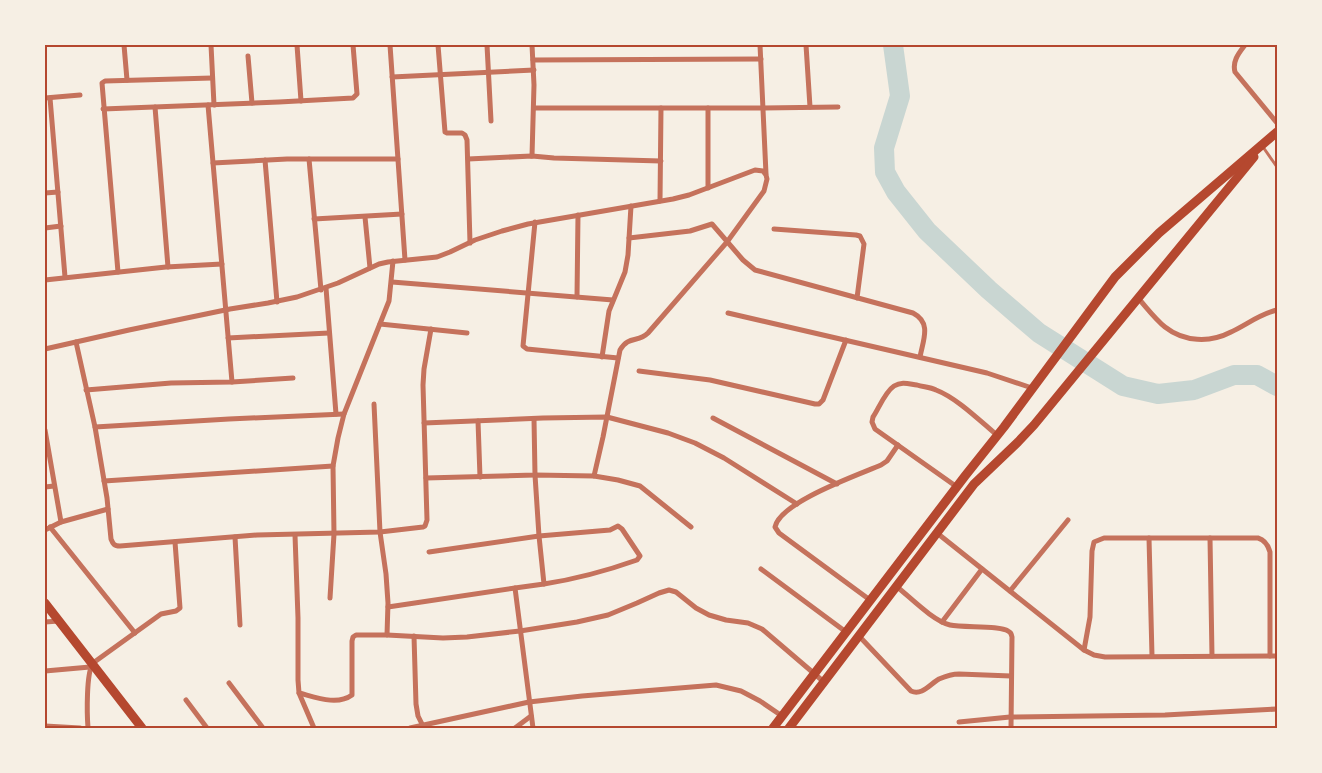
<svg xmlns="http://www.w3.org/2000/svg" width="1322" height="773" font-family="'Open Sans',sans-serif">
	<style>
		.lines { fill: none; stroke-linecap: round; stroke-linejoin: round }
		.river { stroke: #c9d6d2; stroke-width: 20 }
		.service { stroke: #c5725c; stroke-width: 3 }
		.minor { stroke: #c5725c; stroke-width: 5 }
		.secondary { stroke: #b5482f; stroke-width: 9 }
		.primary { stroke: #b5482f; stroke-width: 9 }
		.neatline { fill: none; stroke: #b5482f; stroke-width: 2 }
	</style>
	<rect width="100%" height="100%" fill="#f6efe4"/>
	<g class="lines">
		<path class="river" d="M893 45 900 96 884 148 885 172 896 192 927 231 989 290 1039 333 1123 386 1158 394 1194 390 1234 375H1257L1277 386"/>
		<path class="service" d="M1263 147 1277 167"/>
		<g class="minor">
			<path d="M124 45 127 80"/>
			<path d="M211 45 214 105"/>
			<path d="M297 45 301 101"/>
			<path d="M390 45 405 260"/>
			<path d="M438 45 445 132 447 133H462L465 135 467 140 470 243"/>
			<path d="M487 45 491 121"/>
			<path d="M760 45 766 174"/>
			<path d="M806 45 810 107"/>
			<path d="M1245 45C1239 53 1232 61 1235 72L1277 123"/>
			<path d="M248 56 252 103"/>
			<path d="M533 60 761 59"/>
			<path d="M392 77 534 70"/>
			<path d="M45 98 80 95"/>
			<path d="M50 98 65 277"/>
			<path d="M208 105 232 382"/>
			<path d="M155 107 168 267"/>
			<path d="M534 108H763L838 107"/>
			<path d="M708 108V188"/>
			<path d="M103 109 279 102 353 98 357 94 353 45"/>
			<path d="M532 156 534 85 532 45"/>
			<path d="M309 159 321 290"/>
			<path d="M468 159 532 156 554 158 661 161"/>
			<path d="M265 160 277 302"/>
			<path d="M213 163 287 159H398"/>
			<path d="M45 193 58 192"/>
			<path d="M660 201 661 108"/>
			<path d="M365 217 370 268"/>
			<path d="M314 219 402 214"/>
			<path d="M535 222 523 346 527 349 618 358"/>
			<path d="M45 228 61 226"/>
			<path d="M774 229 856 235 860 236 864 244 857 298"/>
			<path d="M629 238 690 231 712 224 743 260 755 270 913 313C932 323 923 340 920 357"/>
			<path d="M118 272 102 83 105 81 212 78"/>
			<path d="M45 280 166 267 222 264"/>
			<path d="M392 282 613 300"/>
			<path d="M326 288 336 414"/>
			<path d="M577 297 578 215"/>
			<path d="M1138 298C1147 308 1155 319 1165 327 1184 342 1210 343 1231 332 1246 325 1260 314 1277 310"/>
			<path d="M728 313 987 373 1032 388"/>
			<path d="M380 324 467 333"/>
			<path d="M228 338 329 333"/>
			<path d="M76 342 95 427 107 498 111 539C113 544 114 546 120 546L257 535 380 532 423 527 425 526 427 520 423 385 424 369 431 329"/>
			<path d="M45 349 129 330 230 309 268 303 297 297 338 283 379 264 388 262 437 257 450 252 475 240 502 231 528 224 673 199 689 195 755 170 763 171 766 175 767 179 764 191 727 242 648 333C638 343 629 335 620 350L603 437 594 476 535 475 539 536 544 584 515 588 533 728"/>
			<path d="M602 357 609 311 625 272 628 255 631 206"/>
			<path d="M639 371 710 380 815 404H819L823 400 846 340"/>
			<path d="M86 390 171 383 232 382 293 378"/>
			<path d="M374 404 380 532 386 574 388 603 387 635"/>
			<path d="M713 418 837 484"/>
			<path d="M478 421 480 477"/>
			<path d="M424 423 543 418 607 417 668 433 695 443 724 458 797 504"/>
			<path d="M95 427 229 419 344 414"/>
			<path d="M45 430 61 522"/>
			<path d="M594 476 618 480 640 486 691 527"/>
			<path d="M426 478 535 475 534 419"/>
			<path d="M104 481 333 466"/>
			<path d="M45 487 54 486"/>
			<path d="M957 487 875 429 872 422 873 417C879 408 885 392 894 386 902 381 909 384 917 385 923 387 930 387 936 390 957 398 980 421 998 436"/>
			<path d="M50 527 135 633"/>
			<path d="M45 530 61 522 108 509"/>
			<path d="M937 533 1084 650 1094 655 1105 657 1277 656"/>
			<path d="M295 535 298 618V680L299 693 314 728"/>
			<path d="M235 537 240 625"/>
			<path d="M1149 538 1152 656"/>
			<path d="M1210 538 1212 656"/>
			<path d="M429 552 539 536 610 530 618 526 622 529 640 556 637 560C606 571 576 579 544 584"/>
			<path d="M761 569 846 632"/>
			<path d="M896 586C910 597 933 621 950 625 963 628 1000 625 1008 631 1011 633 1011 633 1012 637L1011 728"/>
			<path d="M1010 591 1068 520"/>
			<path d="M330 598 334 534 333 466 338 438 344 414 389 301 393 261"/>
			<path d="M870 600 779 533 775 527C780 502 858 475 881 465L887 461 898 445"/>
			<path d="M388 607 515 588"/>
			<path d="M45 622 59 621"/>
			<path d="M942 622 982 569"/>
			<path d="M414 636 416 704 418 716 424 728"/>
			<path d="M859 636 911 691C922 696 930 684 939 679 946 676 952 674 959 674L1011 676"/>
			<path d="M1084 650 1090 617 1092 551 1094 542 1104 538H1258C1265 540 1268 545 1270 552V656"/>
			<path d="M45 671 90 667"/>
			<path d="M229 683 263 728"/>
			<path d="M299 693C315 697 337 706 352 695V641L353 637 356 635H387L443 638 467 637 520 631 577 622 608 615 637 603 659 593 669 590 676 592 696 608 709 615 726 620 748 623 762 629 824 682"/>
			<path d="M186 700 207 728"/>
			<path d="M959 722 1010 717 1165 715 1277 709"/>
			<path d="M45 726 80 728"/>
			<path d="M88 728C87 715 86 673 93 663L161 614 176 611 180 608 175 542"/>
			<path d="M410 728 529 702 582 696 716 685 741 691 760 701 782 716"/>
			<path d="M515 728 531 716"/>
		</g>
		<path class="secondary" d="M45 603 142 728"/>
		<g class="primary">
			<path d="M773 728 965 476 1004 427 1115 277 1159 233 1277 132"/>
			<path d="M789 728 974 484 1018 442 1034 425 1254 157"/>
		</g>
	</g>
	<rect width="1322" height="773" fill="none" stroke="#f6efe4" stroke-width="92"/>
	<rect x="46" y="46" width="1230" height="681" class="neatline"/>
</svg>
